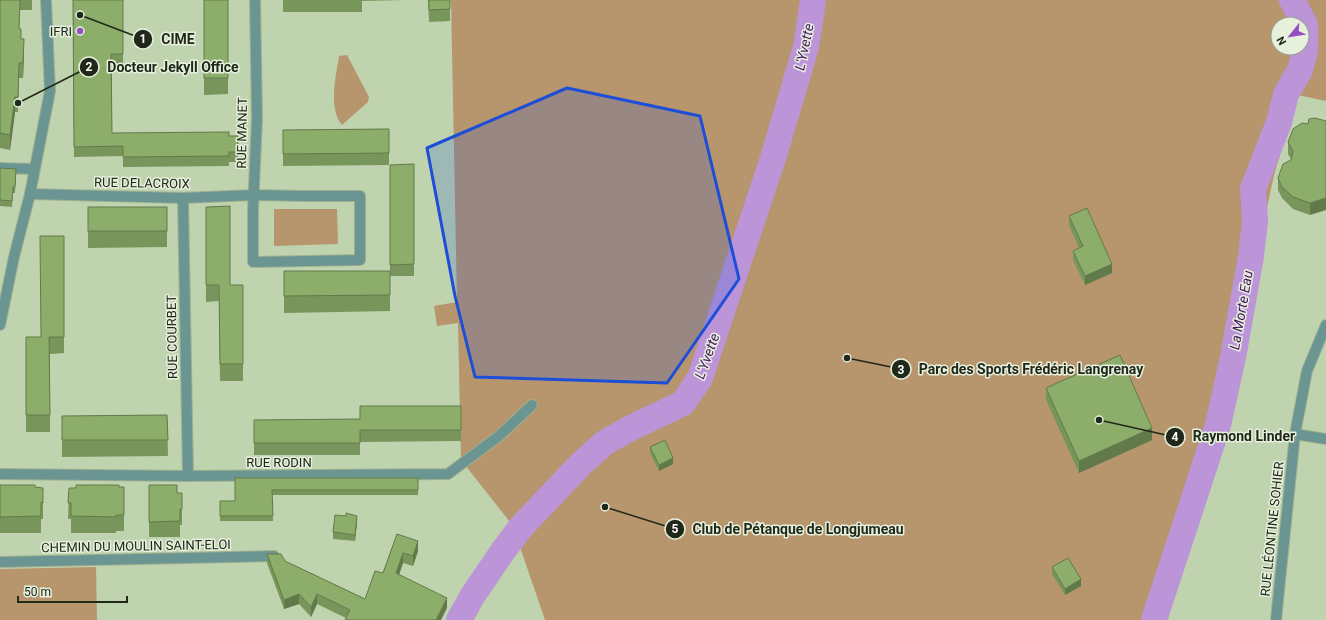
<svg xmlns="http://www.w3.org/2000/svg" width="1326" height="620" font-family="Roboto,sans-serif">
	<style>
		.green { fill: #b7956d; fill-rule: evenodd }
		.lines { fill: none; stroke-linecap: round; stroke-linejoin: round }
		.river { stroke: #bb95d7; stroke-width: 26 }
		.minor-casing { stroke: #9fb190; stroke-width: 12 }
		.tertiary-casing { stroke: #9fb190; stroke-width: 12 }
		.minor { stroke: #6b9592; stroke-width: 10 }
		.tertiary { stroke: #6b9592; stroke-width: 10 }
		.wall { fill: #78965b }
		.shaded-wall { fill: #627a4a }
		.building { fill: #8cae6a; stroke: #627a4a }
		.marked { fill: #1d4ed8; fill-opacity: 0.2; stroke: #1d4ed8; stroke-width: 3; stroke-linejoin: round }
		.poi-dot { fill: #964fc2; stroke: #e6f0dd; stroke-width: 1.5 }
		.labels { text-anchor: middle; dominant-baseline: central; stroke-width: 3; stroke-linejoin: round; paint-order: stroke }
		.poi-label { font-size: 13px; fill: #202819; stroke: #e6f0dd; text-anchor: end }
		.street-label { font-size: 13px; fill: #202819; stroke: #e6f0dd }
		.water-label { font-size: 14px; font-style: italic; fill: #461361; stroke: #e6f0dd }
		.leader { fill: none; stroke: #202819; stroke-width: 1.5 }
		.callout-dot { fill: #202819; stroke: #e6f0dd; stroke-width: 1.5 }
		.mark-label { font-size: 12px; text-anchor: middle; font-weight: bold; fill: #fff }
		.callout-label { font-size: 14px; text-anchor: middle; font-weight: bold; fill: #202819; stroke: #e6f0dd; stroke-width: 3; stroke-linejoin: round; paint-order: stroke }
	</style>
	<rect width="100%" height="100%" fill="#bfd3ae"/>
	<g class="green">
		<path d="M451 0H1326V101L1298 95 1274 175 1250 287 1223 429 1161 620H545L520 547 510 522 461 460 458 323 437 326 434 306 457 302ZM1278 24H1302V48H1278Z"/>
		<path d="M347 55 369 97 368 102 342 125C328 108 336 76 339 56Z"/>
		<path d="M274 209H337L338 244 274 246Z"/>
		<path d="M96 567 97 620H0V569Z"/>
	</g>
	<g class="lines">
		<g class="river">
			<path d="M459 620 473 595 503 551 521 527 580 465 604 443 629 429 683 403 700 378 774 155 806 47 813 0"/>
			<path d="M1154 620 1218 425 1234 352 1251 256 1255 221 1253 189 1279 122 1286 94 1300 70 1305 50V25L1292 0"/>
		</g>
		<defs>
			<g id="minor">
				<path d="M0 168 34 169"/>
				<path d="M30 194 183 198 254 195 303 196H360V260L253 262V209L257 118 255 0"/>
				<path d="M183 198 188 476"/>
				<path d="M1295 434 1326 439"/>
				<path d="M0 474 188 476 448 474 499 436 532 405"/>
				<path d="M0 562 274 556"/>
				<path d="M1276 620 1295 434 1307 371 1326 325"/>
			</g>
			<path id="tertiary" d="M0 325 14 257 30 194 50 91 46 0"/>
		</defs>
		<use href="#minor" class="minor-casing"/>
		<use href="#tertiary" class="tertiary-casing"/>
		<use href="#minor" class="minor"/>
		<use href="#tertiary" class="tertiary"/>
	</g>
	<g class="wall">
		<path d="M0 0H32V10H20L19 29 24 54 23 78H19L18 112H15L10 150 0 148Z"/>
		<path d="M73 0H123V64H112V133L238 136V162H229V166L123 167V156L74 157Z"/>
		<path d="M204 0H228V94L204 95Z"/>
		<path d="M283 0H405L362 1V12H283Z"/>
		<path d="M428 0H450V21L429 22Z"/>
		<path d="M1315 118 1310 215 1293 209 1282 198 1278 190V178L1291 160V159L1288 154V142L1308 124Z"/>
		<path d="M389 129V165L283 166V130Z"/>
		<path d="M414 164V276H390V311L284 313V271H390V165Z"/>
		<path d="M0 168 16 175 15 193H13L12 207 0 206Z"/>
		<path d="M88 207H167V247L88 248Z"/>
		<path d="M206 207 230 285H243V381H220L219 301 206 302Z"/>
		<path d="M1069 216 1112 273 1085 285 1073 260V251L1079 248 1069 225Z"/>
		<path d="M64 236V353L50 354V432H26V337H41Z"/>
		<path d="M1046 388 1152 440 1079 473 1046 400Z"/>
		<path d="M461 406V441L360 442V455H254V420L360 419Z"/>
		<path d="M167 415 168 456 62 457V416Z"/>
		<path d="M650 447 673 464 659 471 650 453Z"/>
		<path d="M235 478H418V495H272L273 521H220V501H235Z"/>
		<path d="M0 485 43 488V519H41V533H0Z"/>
		<path d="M149 485 177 493H182V525H180V537H149Z"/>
		<path d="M124 487V531H116V533H71V519H68L69 488Z"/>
		<path d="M357 522 355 541 333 539V532Z"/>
		<path d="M397 534 418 551 413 566 403 563 399 575 447 608 346 618 317 604 311 617 299 604 284 609 267 563V554L285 561 365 599 383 573Z"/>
		<path d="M1052 567 1081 586 1065 595 1052 574Z"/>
	</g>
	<g class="shaded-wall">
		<path d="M24 39V54L23 78V63Z"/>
		<path d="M15 97V112L10 150V135Z"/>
		<path d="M1326 198V210L1310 215V203Z"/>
		<path d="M1112 264V273L1085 285V276Z"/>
		<path d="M1152 428V440L1079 473V461Z"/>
		<path d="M673 458V464L659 471V465Z"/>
		<path d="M357 516V522L355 541V535Z"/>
		<path d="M418 541V551L413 566V556Z"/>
		<path d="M403 553V563L396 583V573Z"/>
		<path d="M1081 579V586L1065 595V589Z"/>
		<path d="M299 594V604L284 609V600Z"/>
		<path d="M317 594V604L311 617V607Z"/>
		<path d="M447 598V608L441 620H436Z"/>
	</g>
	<g class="building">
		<path d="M0 0H20L19 29H21V39H24L23 63H19L18 97H15L10 135 0 133Z"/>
		<path d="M73 0H123V54H111L112 133 229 132V136H238V152H229V156L123 157V146L74 147Z"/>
		<rect x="204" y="0" width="24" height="78"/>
		<path d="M429 0H450V9L429 10Z"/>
		<path d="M1315 118 1326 121V198L1310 203 1293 197 1282 187 1278 178 1283 164 1291 160 1293 151 1288 142 1293 129 1302 123 1308 124 1309 119Z"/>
		<path d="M389 129V153L283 154V130Z"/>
		<path d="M414 164V264L390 265V165Z"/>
		<path d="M0 168 16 169 15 187H13L12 201 0 200Z"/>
		<path d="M230 206V285H243V364H220L219 285H206V207Z"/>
		<rect x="88" y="207" width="79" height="24"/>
		<path d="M1087 208 1112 264 1085 276 1073 251 1083 246 1069 216Z"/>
		<path d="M40 236H64V337H49L50 415H26V337H41Z"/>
		<path d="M284 271H390V295L284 296Z"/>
		<path d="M1120 355 1152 428 1079 461 1046 388Z"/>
		<path d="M360 406H461V430H360V443H254V420L360 419Z"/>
		<path d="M167 415 168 440H62V416Z"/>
		<path d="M665 440 673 458 659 465 650 447Z"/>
		<path d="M235 478H418V490H272L273 516H220V501H235Z"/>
		<path d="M0 485H35V487L43 488V503L41 502V516L0 517Z"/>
		<path d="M76 485H119V487H124V515H116V517L71 516V503H68L69 488H76Z"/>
		<path d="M149 485H177V493H182V509H180V521L149 522Z"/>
		<path d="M346 513 357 516 355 535 333 532 335 515 346 516Z"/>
		<path d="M397 534 418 541 413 556 403 553 396 573 447 598 436 620H345L350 610 317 594 311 607 299 594 284 600 267 554H281L285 561 365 599 375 571 383 573Z"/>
		<path d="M1068 558 1081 579 1065 589 1052 567Z"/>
	</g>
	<path class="marked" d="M567 88 700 116 739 279 667 383 475 377 455 296 427 148Z"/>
	<circle class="poi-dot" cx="80" cy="31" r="4"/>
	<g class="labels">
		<g class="poi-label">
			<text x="72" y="31">IFRI</text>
		</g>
		<g class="street-label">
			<text transform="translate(242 133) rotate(-89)">RUE MANET</text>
			<text transform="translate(142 183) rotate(1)">RUE DELACROIX</text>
			<text transform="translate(172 337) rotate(-91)">RUE COURBET</text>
			<text x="279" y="462">RUE RODIN</text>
			<text transform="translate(1272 529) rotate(-84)">RUE LÉONTINE SOHIER</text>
			<text transform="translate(136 546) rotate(-1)">CHEMIN DU MOULIN SAINT-ELOI</text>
		</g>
		<g class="water-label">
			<text transform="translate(804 47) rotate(-78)">L'Yvette</text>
			<text transform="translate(1241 310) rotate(-80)">La Morte Eau</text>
			<text transform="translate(707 356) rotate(-70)">L'Yvette</text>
		</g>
	</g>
	<path class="leader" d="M80 15L143 39M18 103L89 67M847 358L901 369M1099 420L1175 437M605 507L675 529"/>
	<g class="callout-dot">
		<circle cx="80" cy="15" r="4"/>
		<circle cx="18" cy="103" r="4"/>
		<circle cx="847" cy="358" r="4"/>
		<circle cx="1099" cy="420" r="4"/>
		<circle cx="605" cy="507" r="4"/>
		<circle cx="143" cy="39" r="10"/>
		<circle cx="89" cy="67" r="10"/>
		<circle cx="901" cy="369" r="10"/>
		<circle cx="1175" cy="437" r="10"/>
		<circle cx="675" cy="529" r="10"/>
	</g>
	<g class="mark-label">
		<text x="143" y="43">1</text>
		<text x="89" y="71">2</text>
		<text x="901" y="374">3</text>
		<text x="1175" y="441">4</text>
		<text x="675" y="533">5</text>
	</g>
	<g class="callout-label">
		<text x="178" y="44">CIME</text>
		<text x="173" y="72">Docteur Jekyll Office</text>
		<text x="1031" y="374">Parc des Sports Frédéric Langrenay</text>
		<text x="1244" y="441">Raymond Linder</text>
		<text x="798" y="534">Club de Pétanque de Longjumeau</text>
	</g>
	<g transform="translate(1290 36) rotate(240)"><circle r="19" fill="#e6f0dd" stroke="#97a08f"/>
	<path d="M0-3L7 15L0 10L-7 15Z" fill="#964fc2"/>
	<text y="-6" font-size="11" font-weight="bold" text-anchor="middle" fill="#202819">N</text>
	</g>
	<path d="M18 596v6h109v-6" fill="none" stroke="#202819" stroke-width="2"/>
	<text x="24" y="596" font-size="12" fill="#202819" stroke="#e6f0dd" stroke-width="3" paint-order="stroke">50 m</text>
</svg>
